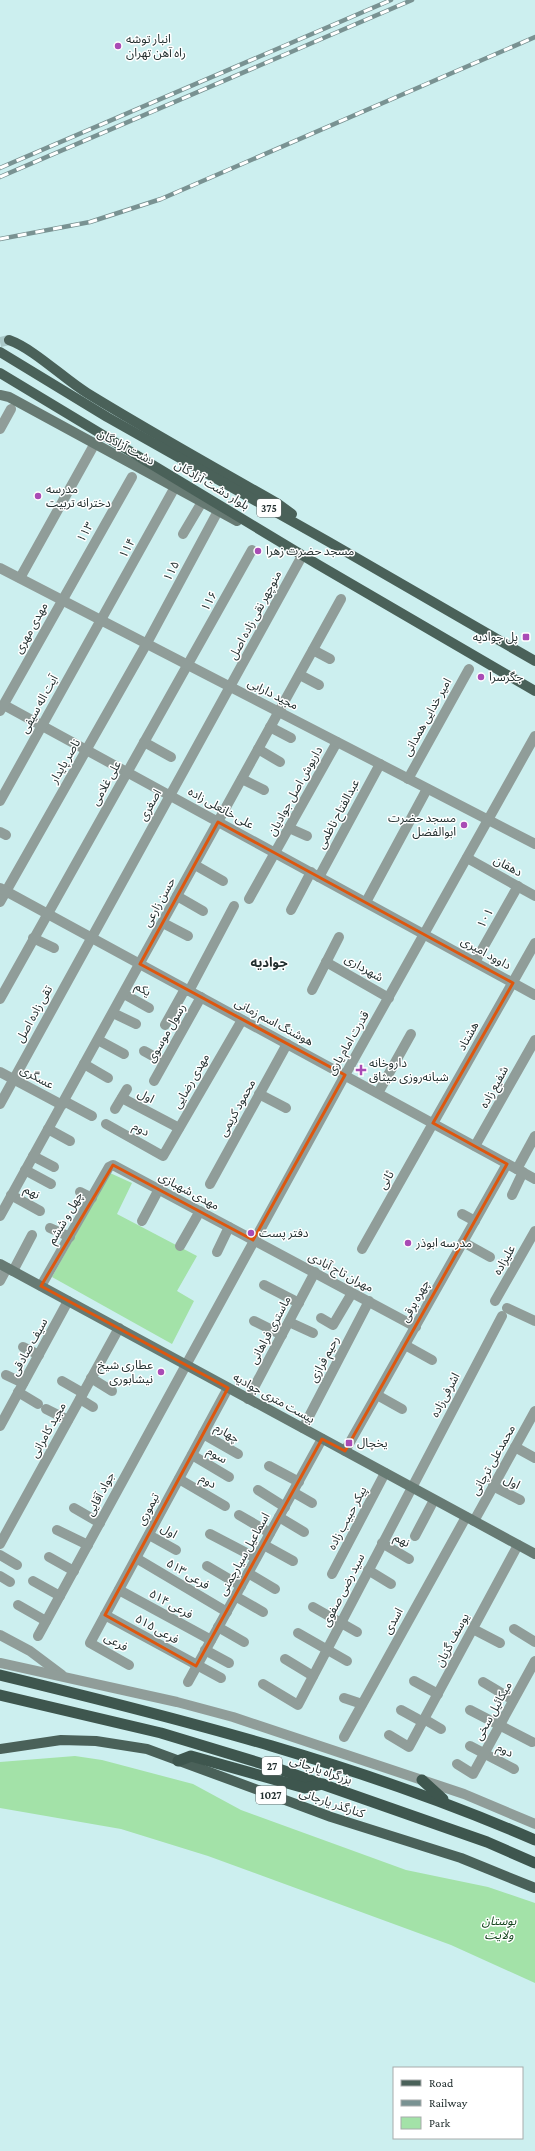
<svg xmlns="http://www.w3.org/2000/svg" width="535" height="2151" font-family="'Crimson Pro','Noto Sans Arabic',serif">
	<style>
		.green { fill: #a3e2a8 }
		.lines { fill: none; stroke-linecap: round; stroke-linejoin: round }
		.primary-tunnel { stroke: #aac9c9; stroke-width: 10; stroke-dasharray: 10 5; stroke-linecap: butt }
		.minor { stroke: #909d99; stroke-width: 10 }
		.tertiary { stroke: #909d99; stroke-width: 10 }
		.secondary { stroke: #677a73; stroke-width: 10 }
		.primary { stroke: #4a6159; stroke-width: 10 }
		.trunk { stroke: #3e564e; stroke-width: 11 }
		.rail-casing { stroke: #799292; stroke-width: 4.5 }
		.rail { stroke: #fff; stroke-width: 3; stroke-dasharray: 9; stroke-linecap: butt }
		.marked { fill: none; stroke: #de570e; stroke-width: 3; stroke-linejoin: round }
		.poi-dot { fill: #a94bb5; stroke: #fff; stroke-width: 1.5 }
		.labels { text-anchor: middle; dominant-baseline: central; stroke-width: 3; stroke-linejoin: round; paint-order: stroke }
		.shield { fill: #fff; stroke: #646d6d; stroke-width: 1 }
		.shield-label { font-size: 11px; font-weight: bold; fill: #222f2f }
		.poi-label { font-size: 12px; fill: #222f2f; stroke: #fff; text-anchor: start }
		.street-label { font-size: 12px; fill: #222f2f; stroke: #fff }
		.park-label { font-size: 12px; font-style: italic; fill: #12431b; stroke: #fff }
		.neighbourhood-label { font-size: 13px; font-weight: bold; fill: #222f2f; stroke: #fff }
	</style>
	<rect width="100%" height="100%" fill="#ccefef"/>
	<g class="green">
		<path d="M110 1173 132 1183 117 1214 197 1256 177 1291 194 1301 172 1344 52 1277Z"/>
		<path d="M75 1756 102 1760 193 1784 241 1810 406 1870 488 1887 535 1903V1983L451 1945 208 1856 121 1829 0 1808V1762Z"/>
	</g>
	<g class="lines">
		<path class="primary-tunnel" d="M0 342 9 340"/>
		<g class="minor">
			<path d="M0 429 11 409"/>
			<path d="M183 534 202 502"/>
			<path d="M20 578 94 445"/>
			<path d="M313 650 330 659"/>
			<path d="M300 675 319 685"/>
			<path d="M4 705 535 995"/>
			<path d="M0 711 132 477"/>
			<path d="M270 727 291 738"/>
			<path d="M144 742 171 757"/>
			<path d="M258 749 280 762"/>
			<path d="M242 779 264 790"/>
			<path d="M408 779 469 669"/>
			<path d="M0 801 175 487"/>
			<path d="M289 828 307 836"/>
			<path d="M0 832 6 835"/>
			<path d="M467 858 535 896"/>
			<path d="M195 865 223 881"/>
			<path d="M319 877 380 764"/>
			<path d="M177 896 203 911"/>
			<path d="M249 899 337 742"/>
			<path d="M0 902 147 643 218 511"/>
			<path d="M366 902 427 789"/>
			<path d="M291 910 311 872"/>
			<path d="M163 923 188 936"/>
			<path d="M33 938 54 948"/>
			<path d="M326 962 389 998"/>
			<path d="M475 962 518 886"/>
			<path d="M312 990 339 937"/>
			<path d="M189 991 234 906"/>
			<path d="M124 994 149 1008"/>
			<path d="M0 999 252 550"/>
			<path d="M113 1013 136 1024"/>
			<path d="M165 1025 185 989"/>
			<path d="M98 1040 124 1054"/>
			<path d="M144 1051 164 1062"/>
			<path d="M84 1064 108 1078"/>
			<path d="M0 1072 62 1105"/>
			<path d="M154 1081 201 997"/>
			<path d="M378 1093 411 1034"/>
			<path d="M259 1094 286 1108"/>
			<path d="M122 1098 179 1128"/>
			<path d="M64 1101 92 1116"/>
			<path d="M0 1104 302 556"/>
			<path d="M115 1109 127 1089"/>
			<path d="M106 1124 163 1156 242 1020"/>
			<path d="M48 1129 70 1141"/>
			<path d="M475 1146 535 1040"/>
			<path d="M33 1156 54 1167"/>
			<path d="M517 1169 535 1136"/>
			<path d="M25 1170 51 1184"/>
			<path d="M210 1184 287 1044"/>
			<path d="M80 1192 92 1198"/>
			<path d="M11 1195 40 1211"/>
			<path d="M512 1195 523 1172"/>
			<path d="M462 1214 475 1221"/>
			<path d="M0 1216 341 599"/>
			<path d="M142 1221 159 1189"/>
			<path d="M50 1228 70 1237"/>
			<path d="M463 1242 490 1257"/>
			<path d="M180 1246 200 1211"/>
			<path d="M362 1249 535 943"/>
			<path d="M217 1252 229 1227"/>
			<path d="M13 1271 32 1235"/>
			<path d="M0 1281 7 1268"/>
			<path d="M264 1285 299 1303"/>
			<path d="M41 1286 109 1167 113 1165 416 1327"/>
			<path d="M495 1301 535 1231"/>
			<path d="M507 1308 535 1321"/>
			<path d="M321 1318 333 1325 352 1293"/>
			<path d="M254 1321 282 1335"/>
			<path d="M289 1322 313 1333"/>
			<path d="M405 1345 432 1360"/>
			<path d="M23 1347 39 1355"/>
			<path d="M6 1375 23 1383"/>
			<path d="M91 1378 112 1391"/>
			<path d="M62 1381 83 1393"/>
			<path d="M18 1392 38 1404"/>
			<path d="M377 1395 402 1409"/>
			<path d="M80 1399 93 1407"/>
			<path d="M248 1399 315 1272"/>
			<path d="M46 1409 68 1420"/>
			<path d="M0 1426 68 1301"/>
			<path d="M303 1428 369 1301"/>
			<path d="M203 1434 238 1454"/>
			<path d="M515 1447 535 1458"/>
			<path d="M345 1451 507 1164"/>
			<path d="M192 1455 229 1477"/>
			<path d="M269 1466 299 1482"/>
			<path d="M179 1479 225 1506"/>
			<path d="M493 1486 520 1500"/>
			<path d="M258 1490 285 1507"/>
			<path d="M293 1492 312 1503"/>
			<path d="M74 1508 100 1523"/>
			<path d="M239 1515 270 1533"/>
			<path d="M279 1517 304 1532"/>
			<path d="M474 1521 535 1411"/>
			<path d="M57 1530 88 1545"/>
			<path d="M210 1534 256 1558"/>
			<path d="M149 1535 176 1550"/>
			<path d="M415 1536 434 1500"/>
			<path d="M382 1543 409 1559"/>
			<path d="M0 1544 119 1328"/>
			<path d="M264 1545 293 1561"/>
			<path d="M0 1555 17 1565"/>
			<path d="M49 1557 74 1571"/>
			<path d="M136 1558 227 1612"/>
			<path d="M207 1566 241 1586"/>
			<path d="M368 1570 391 1584"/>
			<path d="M248 1573 275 1589"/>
			<path d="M332 1574 385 1473"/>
			<path d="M0 1576 10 1582"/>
			<path d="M33 1581 60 1596"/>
			<path d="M119 1590 211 1640"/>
			<path d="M235 1596 263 1612"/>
			<path d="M18 1605 46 1621"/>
			<path d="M313 1607 357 1632"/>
			<path d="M105 1615 221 1678"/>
			<path d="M218 1627 244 1642"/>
			<path d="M473 1629 500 1643"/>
			<path d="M514 1629 535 1642"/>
			<path d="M298 1633 347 1661"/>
			<path d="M38 1636 186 1365"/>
			<path d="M205 1650 229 1663"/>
			<path d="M285 1659 313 1676"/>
			<path d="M129 1665 90 1643 228 1388"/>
			<path d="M414 1681 438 1694"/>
			<path d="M188 1682 322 1439"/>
			<path d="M483 1682 513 1700"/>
			<path d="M263 1684 298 1705 502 1316"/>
			<path d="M344 1698 362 1704"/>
			<path d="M401 1710 423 1722"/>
			<path d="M470 1710 532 1742"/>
			<path d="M424 1719 441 1729"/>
			<path d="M389 1735 409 1747 518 1545"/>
			<path d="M344 1737 466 1517"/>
			<path d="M470 1746 514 1769"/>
			<path d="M457 1764 473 1774 535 1661"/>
		</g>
		<g class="tertiary">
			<path d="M0 568 535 844"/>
			<path d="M0 888 535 1179"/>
			<path d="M186 1365 345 1075 535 736"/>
			<path d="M0 1635 30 1651 62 1675"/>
			<path d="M0 1663 177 1702 233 1717 464 1794 535 1824"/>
		</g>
		<g class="secondary">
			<path d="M0 395 9 397 237 521"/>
			<path d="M0 1264 535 1554"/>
		</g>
		<g class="primary">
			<path d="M9 340C34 349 63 378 87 393 149 431 213 467 277 503L292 514"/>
			<path d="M0 352 107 417 329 542 535 661"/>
			<path d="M0 373 317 564 535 691"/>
			<path d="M0 1749 61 1740 96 1741 147 1749 331 1817 461 1858 535 1888"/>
		</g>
		<g class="trunk">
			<path d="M0 1675C182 1719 363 1765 535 1840"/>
			<path d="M0 1695 161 1733 273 1767 487 1842 535 1863"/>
			<path d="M178 1761 191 1756 305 1788 323 1784"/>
			<path d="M422 1780 443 1799"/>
		</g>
		<defs>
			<g id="rail">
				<path d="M0 168 391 0"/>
				<path d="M0 177 412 0"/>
				<path d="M0 239 90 222 161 199 535 37"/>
			</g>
		</defs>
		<use href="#rail" class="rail-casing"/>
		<use href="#rail" class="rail"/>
	</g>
	<path class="marked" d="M218 822 513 983 433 1123 507 1164 345 1451 322 1439 196 1666 105 1615 228 1388 41 1286 113 1165 253 1240 345 1075 140 964Z"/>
	<g class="poi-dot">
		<circle cx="118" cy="46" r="4"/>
		<circle cx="38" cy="496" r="4"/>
		<circle cx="258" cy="551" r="4"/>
		<rect x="522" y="633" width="8" height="8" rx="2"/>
		<circle cx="481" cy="677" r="4"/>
		<circle cx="464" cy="825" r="4"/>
		<path d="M359 1064h4v4h4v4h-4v4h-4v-4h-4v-4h4z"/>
		<circle cx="251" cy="1233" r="4"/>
		<circle cx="408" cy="1243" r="4"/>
		<circle cx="161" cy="1372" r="4"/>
		<rect x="345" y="1439" width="8" height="8" rx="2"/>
	</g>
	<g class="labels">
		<g class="shield">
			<rect x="257" y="499" width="24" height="18" rx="3"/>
			<rect x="262" y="1757" width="20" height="18" rx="3"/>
			<rect x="256" y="1786" width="30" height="18" rx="3"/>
		</g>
		<g class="shield-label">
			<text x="269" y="508">375</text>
			<text x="272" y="1766">27</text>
			<text x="271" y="1795">1027</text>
		</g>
		<g class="poi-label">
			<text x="126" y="39">انبار توشه<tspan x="126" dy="14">راه آهن تهران</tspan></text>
			<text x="46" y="489">مدرسه<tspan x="46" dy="14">دخترانه تربیت</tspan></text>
			<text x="266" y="551">مسجد حضرت زهرا</text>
			<text x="518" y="637" text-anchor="end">پل جوادیه</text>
			<text x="489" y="677">جگرسرا</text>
			<text x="456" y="818" text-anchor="end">مسجد حضرت<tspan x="456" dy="14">ابوالفضل</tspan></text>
			<text x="369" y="1063">داروخانه<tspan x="369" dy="14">شبانه‌روزی میثاق</tspan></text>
			<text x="259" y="1233">دفتر پست</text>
			<text x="416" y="1243">مدرسه ابوذر</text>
			<text x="153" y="1365" text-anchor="end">عطاری شیخ<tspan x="153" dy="14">نیشابوری</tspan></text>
			<text x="357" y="1443">یخچال</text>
		</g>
		<g class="street-label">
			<text transform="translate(126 447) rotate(28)">دشت آزادگان</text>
			<text transform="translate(212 485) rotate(31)">بلوار دشت آزادگان</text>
			<text transform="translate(85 532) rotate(-60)">۱۱۳</text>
			<text transform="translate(127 548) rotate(-61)">۱۱۴</text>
			<text transform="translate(171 571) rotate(-62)">۱۱۵</text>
			<text transform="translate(209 601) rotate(-61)">۱۱۶</text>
			<text transform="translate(255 615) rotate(-62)">منوچهر نقی‌ زاده اصل</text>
			<text transform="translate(31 628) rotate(-61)">مهدی مهری</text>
			<text transform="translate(273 694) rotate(27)">مجید دارابی</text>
			<text transform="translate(39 704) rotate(-61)">آیت اله سیفی</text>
			<text transform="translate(427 717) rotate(-61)">امیر خدایی همدانی</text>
			<text transform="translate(65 761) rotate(-60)">ناصر پایدار</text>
			<text transform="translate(106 783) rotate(-61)">علی غلامی</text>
			<text transform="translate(295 791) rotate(-61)">داریوش اصل جوادیان</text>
			<text transform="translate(150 805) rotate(-61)">اصغری</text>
			<text transform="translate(221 808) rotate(29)">علی خانعلی زاده</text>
			<text transform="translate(338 814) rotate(-62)">عبدالفتاح ناظمی</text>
			<text transform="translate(508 866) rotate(29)">دهقان</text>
			<text transform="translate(159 902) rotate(-61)">حسن زارعی</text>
			<text transform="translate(485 918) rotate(-61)">۱۰۱</text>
			<text transform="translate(486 953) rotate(29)">داوود امیری</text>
			<text transform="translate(364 968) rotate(30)">شهرداری</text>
			<text transform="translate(143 989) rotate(30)">یکم</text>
			<text transform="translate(34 1014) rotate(-61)">تقی زاده اصل</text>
			<text transform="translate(274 1022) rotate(28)">هوشنگ اسم زمانی</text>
			<text transform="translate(166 1033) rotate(-60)">رسول موسوی</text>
			<text transform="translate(468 1036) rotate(-61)">هشتاد</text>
			<text transform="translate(348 1043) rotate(-60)">قدرت امام یاری</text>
			<text transform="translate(37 1077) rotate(28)">عسگری</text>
			<text transform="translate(191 1081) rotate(-60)">مهدی رضایی</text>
			<text transform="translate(494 1087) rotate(-61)">شفیع زاده</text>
			<text transform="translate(146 1096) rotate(28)">اول</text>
			<text transform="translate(237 1108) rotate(-61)">محمود کریمی</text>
			<text transform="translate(141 1129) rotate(29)">دوم</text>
			<text transform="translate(386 1180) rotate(-60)">ثانی</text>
			<text transform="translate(189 1191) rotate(28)">مهدی شهبازی</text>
			<text transform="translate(32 1192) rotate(29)">نهم</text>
			<text transform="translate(65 1218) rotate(-60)">چهل و ششم</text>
			<text transform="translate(504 1260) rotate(-60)">علیزاده</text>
			<text transform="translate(341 1272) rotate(28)">مهران تاج آبادی</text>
			<text transform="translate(415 1301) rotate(-61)">چهره برقی</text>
			<text transform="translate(270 1330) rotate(-62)">ماستری فراهانی</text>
			<text transform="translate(29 1347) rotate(-61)">سیف صادقی</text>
			<text transform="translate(324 1359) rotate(-62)">رحیم فرازی</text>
			<text transform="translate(445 1395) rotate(-62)">اشرفی‌زاده</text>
			<text transform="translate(274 1398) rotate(29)">بیست متری جوادیه</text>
			<text transform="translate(48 1430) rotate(-61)">مجید کامرانی</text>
			<text transform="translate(227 1433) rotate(30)">چهارم</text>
			<text transform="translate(217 1455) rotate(30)">سوم</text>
			<text transform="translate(493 1460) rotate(-61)">محمدعلی ترچانی</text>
			<text transform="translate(208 1481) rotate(30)">دوم</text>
			<text transform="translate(512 1482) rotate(27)">اول</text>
			<text transform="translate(100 1494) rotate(-62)">جواد آقایی</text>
			<text transform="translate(148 1509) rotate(-62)">تیموری</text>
			<text transform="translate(347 1518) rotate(-62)">پیکر حبیب زاده</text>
			<text transform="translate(169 1531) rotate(30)">اول</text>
			<text transform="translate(402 1540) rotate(30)">نهم</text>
			<text transform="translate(244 1554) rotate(-61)">اسماعیل سیارچمنی</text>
			<text transform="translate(188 1574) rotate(31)">فرعی ۵۱۳</text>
			<text transform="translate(343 1590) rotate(-63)">سید رضی صفوی</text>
			<text transform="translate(171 1604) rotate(29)">فرعی ۵۱۴</text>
			<text transform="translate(393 1621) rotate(-61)">اسدی</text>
			<text transform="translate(157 1629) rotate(29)">فرعی ۵۱۵</text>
			<text transform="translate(452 1640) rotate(-62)">یوسف گزیان</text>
			<text transform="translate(116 1642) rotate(29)">فرعی</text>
			<text transform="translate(493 1711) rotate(-61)">میکائیل سخی</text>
			<text transform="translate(505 1750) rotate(27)">دوم</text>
			<text transform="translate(321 1770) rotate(19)">بزرگراه یارجانی</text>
			<text transform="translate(332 1803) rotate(19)">کنارگذر یارجانی</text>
		</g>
		<g class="park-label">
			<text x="499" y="1921">بوستان<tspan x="499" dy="14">ولایت</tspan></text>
		</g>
		<g class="neighbourhood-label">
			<text x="269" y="962">جوادیه</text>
		</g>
	</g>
	<rect x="393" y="2067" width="130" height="72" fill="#ffffff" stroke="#a7acac"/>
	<rect x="401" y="2080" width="20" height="6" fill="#4a6159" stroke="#a7acac"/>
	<text x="429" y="2087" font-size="12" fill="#222f2f">Road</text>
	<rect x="401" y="2100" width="20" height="6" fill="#799292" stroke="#a7acac"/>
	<text x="429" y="2107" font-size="12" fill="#222f2f">Railway</text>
	<rect x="401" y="2117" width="20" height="12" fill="#a3e2a8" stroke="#a7acac"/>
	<text x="429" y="2127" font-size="12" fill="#222f2f">Park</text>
</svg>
